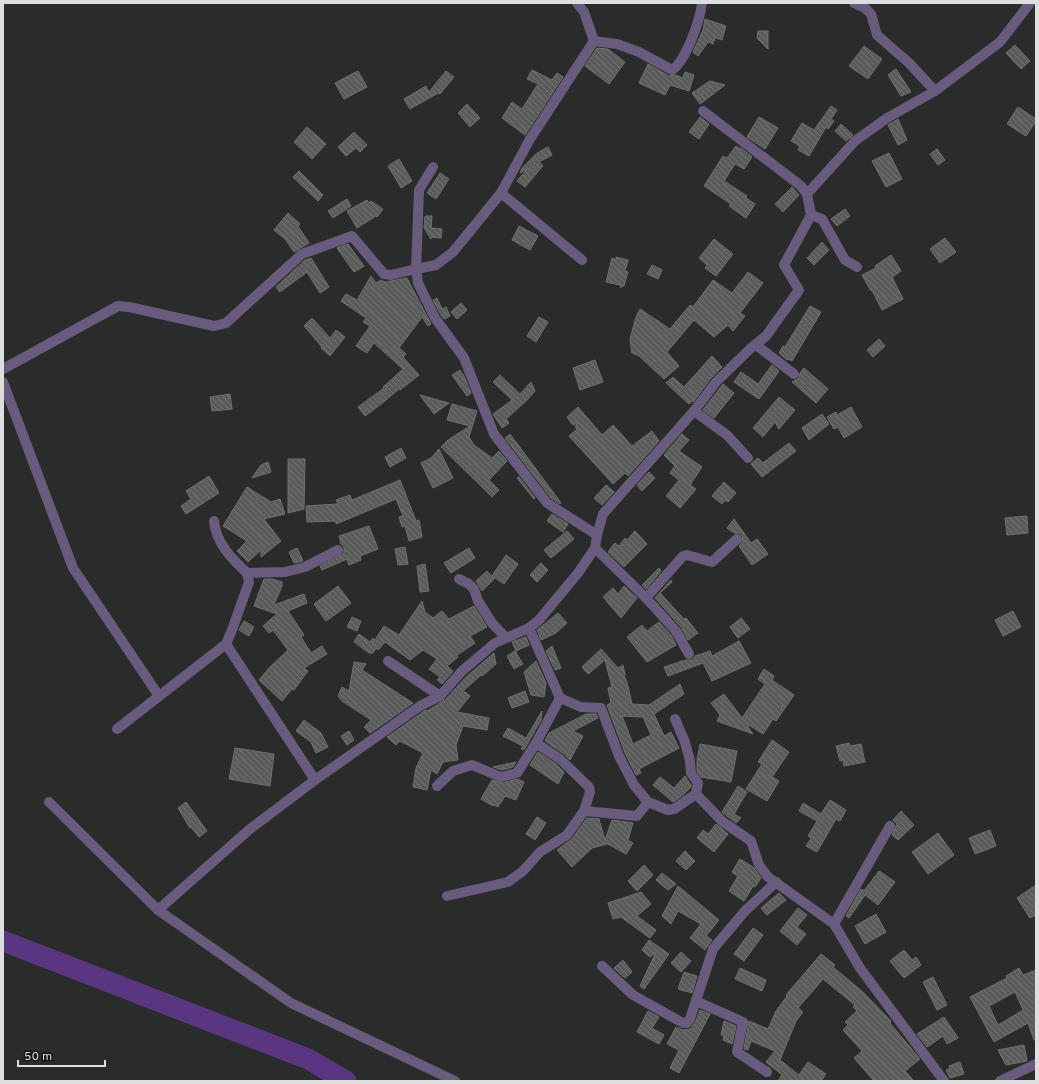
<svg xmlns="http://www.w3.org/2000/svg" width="1039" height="1084" font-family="Overpass,sans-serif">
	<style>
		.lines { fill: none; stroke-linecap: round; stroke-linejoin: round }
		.river { stroke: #5a3681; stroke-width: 21 }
		.building { fill: url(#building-back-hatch); stroke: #6e726f; fill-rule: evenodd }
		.minor { stroke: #695b7d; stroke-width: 10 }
	</style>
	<defs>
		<pattern id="building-back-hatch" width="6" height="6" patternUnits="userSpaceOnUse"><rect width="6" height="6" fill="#595c5a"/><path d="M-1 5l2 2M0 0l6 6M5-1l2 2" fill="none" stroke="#707371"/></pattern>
	</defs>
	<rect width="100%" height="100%" fill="#292c2a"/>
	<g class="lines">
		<path class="river" d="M3 941 308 1059 346 1081"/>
	</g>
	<g class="building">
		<path d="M705 19 726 26 722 40 715 38 713 44 708 42 698 56 693 52 703 30Z"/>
		<path d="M758 31H768V49L757 38Z"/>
		<path d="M1015 45 1030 61 1021 69 1006 53Z"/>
		<path d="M864 46 882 59 868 79 849 66Z"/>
		<path d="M597 48 608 49 625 62 609 84 585 66Z"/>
		<path d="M648 64 669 76 676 75 683 78 685 72 694 75 689 91 670 85 665 95 639 83Z"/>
		<path d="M896 69 911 92 901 96 888 75Z"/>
		<path d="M532 70 552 80 557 73 563 77 525 135 502 118 512 102 522 109 538 84 527 79Z"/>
		<path d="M358 71 367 87 344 99 335 83Z"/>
		<path d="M446 71 454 77 440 94 438 93 410 109 404 99 426 86 429 92Z"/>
		<path d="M710 81 725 85 700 104 692 93Z"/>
		<path d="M467 104 480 118 470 127 458 113Z"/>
		<path d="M831 106 837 110 831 119 834 121 828 129 826 127 809 156 798 150 800 146 791 141 802 123 814 130Z"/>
		<path d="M1018 107 1036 119V121L1026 136 1007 124Z"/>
		<path d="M700 117 709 124 699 139 689 132Z"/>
		<path d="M759 117 778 128 765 149 747 137Z"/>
		<path d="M898 119 907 140 898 145 888 125Z"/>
		<path d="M841 124 853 135 846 141 835 131Z"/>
		<path d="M307 127 326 144 312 159 294 142Z"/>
		<path d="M354 132 367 145 360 152 356 148 346 156 338 147Z"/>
		<path d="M736 146 740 149 741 148 752 157 744 169 735 164 724 181 747 196 745 197 755 204 746 218 729 206 731 204 704 186 723 156 727 158Z"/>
		<path d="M548 147 552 155 539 162 543 166 525 187 517 181 527 169 520 173 522 168 537 153Z"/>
		<path d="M937 149 945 160 938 165 930 154Z"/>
		<path d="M889 153 902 179 886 187 872 161Z"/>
		<path d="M399 159 412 181 401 188 388 166Z"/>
		<path d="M299 171 323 195 318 201 293 177Z"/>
		<path d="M440 173 449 179 436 199 427 193Z"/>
		<path d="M792 187 799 195 783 212 775 204Z"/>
		<path d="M347 199 351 206 333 218 328 211Z"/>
		<path d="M367 200 369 203 371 201 383 209 377 217 376 216 357 228 347 211Z"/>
		<path d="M845 209 850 216 837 226 831 219Z"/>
		<path d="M288 213 300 224 298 226 309 243 294 252 285 239 274 230Z"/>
		<path d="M425 216H432L431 228 442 229 441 238 431 237V239L424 228Z"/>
		<path d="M519 226 538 236 530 250 512 240Z"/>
		<path d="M945 238 956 252 940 263 930 249Z"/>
		<path d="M714 239 733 254 716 276 705 268 707 265 699 258Z"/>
		<path d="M822 242 829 250 814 265 807 258Z"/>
		<path d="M348 244 364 266 354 272 337 248Z"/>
		<path d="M891 255 901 271 892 277 903 299 882 310 872 290 871 291 862 275 876 268 875 266Z"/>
		<path d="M616 257 628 260 625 271 628 272 624 286H621V288L620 285 606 282 612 258 616 260Z"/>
		<path d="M311 258 329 287 320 293 307 272 280 292 276 287 305 260Z"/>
		<path d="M652 265 662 270 658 279 647 274Z"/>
		<path d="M748 272 763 283 740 313 745 316 733 331 728 325 714 337 694 320 667 352 679 366 664 379 639 356 632 353 630 339 636 317 640 309 670 329 690 305 693 307 713 280 732 293Z"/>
		<path d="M371 276 376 283 381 280 385 282 407 278 431 324 428 326 422 317 399 348 406 354 403 357 419 375 400 390V388L385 401 365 416 358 407 384 388 383 387 403 369 374 343 367 353 356 346 370 326 363 322 366 318 341 301 346 294 357 300Z"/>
		<path d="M437 298 442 309 446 307 450 316 444 319 441 315 433 300Z"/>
		<path d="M461 303 467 310 457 319 451 312Z"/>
		<path d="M810 306 821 312 792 361 788 359 787 360 779 353 783 346 785 347Z"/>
		<path d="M539 317 548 322 536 342 527 336Z"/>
		<path d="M312 318 330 338 336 330 345 337 330 356 321 348 322 347 304 326Z"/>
		<path d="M879 339 885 346 873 357 867 350Z"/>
		<path d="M712 356 722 367 711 378 693 402 692 401 689 404 666 383 673 377 684 387Z"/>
		<path d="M595 360 603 382 580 390 573 368Z"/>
		<path d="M772 365 779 371 759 399 734 382 741 372 758 384Z"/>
		<path d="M804 368 828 389 816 403 792 382 799 378 800 373Z"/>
		<path d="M460 370 464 376 471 393 467 396 452 375Z"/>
		<path d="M500 375 520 394 531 382 535 391 527 400 506 419 509 423 502 428 493 414 512 400 493 382Z"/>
		<path d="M723 384 734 393 714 418 703 410Z"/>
		<path d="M230 394 232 409 212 411 210 397Z"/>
		<path d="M420 395 449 403 434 414Z"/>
		<path d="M779 397 795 410 779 429 775 422 763 437 753 428Z"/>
		<path d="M452 404 477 411 469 437 474 445 492 458 499 451 507 461 489 480 499 490 492 497 441 447 448 440 470 426 447 420Z"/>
		<path d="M578 407 602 435 613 425 632 446 652 431 659 441 628 476 625 473 613 484 569 436 577 429 575 426 579 422 573 425 567 417Z"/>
		<path d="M851 407 862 427 844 438 838 427 834 429 827 417 836 412 837 415Z"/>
		<path d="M822 414 829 424 809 440 802 428Z"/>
		<path d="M510 434 561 503 560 504 551 498 505 438Z"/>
		<path d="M682 434 689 440 679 451 702 467 690 485 696 489 680 508 666 496 679 480 670 473 675 466 664 455Z"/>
		<path d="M789 443 796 451 762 477 751 464 758 458 763 463Z"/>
		<path d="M401 448 406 458 390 467 385 457Z"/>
		<path d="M439 449 453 478 433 488 421 463 431 458Z"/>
		<path d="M288 459H305L304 509 288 513Z"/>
		<path d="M268 462 271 472 252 478 261 465Z"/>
		<path d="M649 472 655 478 642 491 637 485Z"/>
		<path d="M209 476 219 493 186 514 181 506 191 499 186 491Z"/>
		<path d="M519 477 535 498 534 499 517 478Z"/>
		<path d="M400 480 416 521 419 520 422 537 409 541 405 526 402 527 399 517 403 516 396 499 336 524V521L307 522 306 506 338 504 336 500 350 495 352 500Z"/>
		<path d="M724 482 736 493 728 502 725 500 722 504 712 496Z"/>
		<path d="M606 485 614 492 602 505 594 498Z"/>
		<path d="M247 487 271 502 280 499 285 514 264 519 281 541 261 557V550L248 562 237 551 247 541 223 526Z"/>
		<path d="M552 514 568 524 563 532 547 521Z"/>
		<path d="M1027 516 1028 533 1007 535 1005 518Z"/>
		<path d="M734 519 751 543 757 539 768 554 752 565 739 546 743 541 742 535 739 533H734L727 528Z"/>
		<path d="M369 526 378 549 360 556 361 560 349 565 347 559 322 570 320 566 344 553V547L341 544 339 536Z"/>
		<path d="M567 531 574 539 551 558 544 550Z"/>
		<path d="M635 531 647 544 624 567 608 552 615 543 619 546 625 538 627 540Z"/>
		<path d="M405 547 408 564 398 565 395 549Z"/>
		<path d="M297 548 303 561 294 563 289 552Z"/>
		<path d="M469 548 475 558 451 573 444 563Z"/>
		<path d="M506 555 518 564 504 584 492 576Z"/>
		<path d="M541 563 548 570 537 582 530 575Z"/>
		<path d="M425 564 429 591 420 592 417 566Z"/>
		<path d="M659 568 661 571 646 589 642 585Z"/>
		<path d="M487 571 494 579 482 591 480 587 476 581Z"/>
		<path d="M264 579H272L282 582V586L274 605 304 594 307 603 288 611 304 635 301 637 311 653 322 646 327 654 304 668 308 671 294 690 292 689 282 701 259 680 269 668 288 650 273 630 269 633 263 626 277 614 254 606Z"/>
		<path d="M671 580 672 582 660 593 684 619 686 618 698 633 688 640 681 627 655 598Z"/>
		<path d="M338 586 351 603 326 621 314 604Z"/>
		<path d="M624 586 637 598 621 618 603 597 613 588 618 594Z"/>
		<path d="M422 601 425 612 433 618 442 611 449 619 474 606 487 627 470 636 475 643 457 655 458 657 447 666 453 671 442 684 437 680 440 677 429 669 437 659 423 650 410 660 385 642 378 650 376 648 373 653H369L354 642 359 634 370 642 373 638 375 640 384 626 399 635Z"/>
		<path d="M1013 611 1021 627 1003 636 995 620Z"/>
		<path d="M558 613 567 623 556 633 541 640 537 630Z"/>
		<path d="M352 617 361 621 357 631 347 627Z"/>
		<path d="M741 618 750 629 738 638 730 627Z"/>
		<path d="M244 621 254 627 249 636 239 630Z"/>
		<path d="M659 622 671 635 676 645 647 662 627 637 642 625 647 631Z"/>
		<path d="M526 637 529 645 516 651 512 642Z"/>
		<path d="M739 641 751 663 712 681 703 663 668 676 664 667 686 660H692L695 656 710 651 712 656Z"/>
		<path d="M552 646 561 668 555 670 546 651Z"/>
		<path d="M601 649 618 668 623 665 625 675 624 676 627 682 632 704 649 705 680 684 684 694 654 714 664 736 671 732 679 748 639 769 641 773 636 775 625 753 607 705 611 703 608 688 612 687 605 660 588 674 582 667ZM622 716 643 717 651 735 633 744Z"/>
		<path d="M515 651 523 664 514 669 507 656Z"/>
		<path d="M494 653 496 664 482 676 481 675 462 692H465L470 696 457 712 489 718 487 730 463 726 456 745 458 760 443 762 437 774 431 770 427 790 413 787 416 768 423 753 400 741 396 745 387 737 423 712 426 710 427 711 445 700 467 676Z"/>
		<path d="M536 661 546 683 544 697 531 695 524 672Z"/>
		<path d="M354 662 366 664 362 670 413 703 370 733 364 727 371 720 342 701 338 696 342 687 349 691Z"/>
		<path d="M764 669 774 676 772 680 794 695 776 721 773 719 763 734 749 725 748 727 753 734 717 721 720 715 711 703 724 694 742 718 765 684 758 679Z"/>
		<path d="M525 691 529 702 512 708 508 698Z"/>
		<path d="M542 711 541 720 524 750 521 749 523 746 503 736 508 728 526 738Z"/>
		<path d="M586 714H596L598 718 573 731 583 736 570 760 564 754 545 741 549 733Z"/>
		<path d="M304 720 321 733 328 747 316 753 311 742 296 731Z"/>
		<path d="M349 731 354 740 347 745 341 736Z"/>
		<path d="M772 740 789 752 772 777 779 781 767 801 746 789 762 764 758 762Z"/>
		<path d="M849 743 850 746 861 744 865 762 844 766 843 760 840 761 836 746Z"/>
		<path d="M700 744 737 751 731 782 701 777 697 771V761Z"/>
		<path d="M235 748 274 754 270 786 229 779Z"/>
		<path d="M538 752 556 764 564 772 558 784 530 765Z"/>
		<path d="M516 762 513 767 502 770 493 767Z"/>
		<path d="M685 776 691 785V787L683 795 673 802 653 785 660 777 674 788Z"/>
		<path d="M518 779 524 782 516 800 505 796 498 807 494 805 493 806 481 799 492 780 502 783Z"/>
		<path d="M738 786 747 792 734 814 741 818 736 823 722 812Z"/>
		<path d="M830 800 846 810 840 821 836 819 817 852 806 846 811 838 808 836 817 821 799 811 803 803 821 814Z"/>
		<path d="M186 802 207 831 199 837 191 827 190 828 178 808Z"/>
		<path d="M901 811 914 825 898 840 892 835 897 824 893 820Z"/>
		<path d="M537 817 546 823 535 840 526 834Z"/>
		<path d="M587 818 599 819 605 840 612 820 633 823 628 840 633 843 626 854 606 843 607 844 592 848 572 867 557 850 572 839Z"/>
		<path d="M716 824 728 834 714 852 697 838 703 830 708 834Z"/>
		<path d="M990 830 996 846 975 854 969 838Z"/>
		<path d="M938 833 954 855 928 874 912 852Z"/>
		<path d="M685 851 695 861 686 870 676 861Z"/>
		<path d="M740 859 753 867 761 878 755 887 753 886 744 901 729 891 738 876 732 872Z"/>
		<path d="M644 865 653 875 637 891 628 881Z"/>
		<path d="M879 871 895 882 878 905 865 895 849 918 846 916 861 889 864 891Z"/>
		<path d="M662 873 676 884 668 890 656 880Z"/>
		<path d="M1036 885V915L1030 918 1017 898Z"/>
		<path d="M678 886 719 920 706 936 712 940 705 950 690 938 701 924 678 911 671 924 662 916Z"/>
		<path d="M641 892 651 904 637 916 656 930 650 938 621 917 613 919 608 903Z"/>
		<path d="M779 893 786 900 767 915 761 908Z"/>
		<path d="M798 908 807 915 797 927 806 934 797 945 780 931Z"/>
		<path d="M876 914 886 932 865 944 855 926Z"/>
		<path d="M753 928 763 935 744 961 734 954Z"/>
		<path d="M649 940 669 954 644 989 640 986 656 952 650 957 642 950Z"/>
		<path d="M904 950 912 960 916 957 921 965 904 978 890 961Z"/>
		<path d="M681 952 691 961 681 972 671 963Z"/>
		<path d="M821 954 835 965 833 967 863 992 891 1021 890 1023 920 1059 905 1071 914 1081H874L854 1058 862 1051 843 1030 848 1025 845 1022 857 1011 853 1007 855 1005 823 979 798 1008 803 1012 796 1021 780 1060 799 1075 808 1062 826 1074 821 1081H778L782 1075 766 1062 775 1051 751 1041 748 1050 744 1049 749 1021 768 1029 776 1011 787 996 786 995Z"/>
		<path d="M623 960 632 972 625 978 614 968Z"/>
		<path d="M740 968 766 980 762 991 735 979Z"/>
		<path d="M1019 968 1023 975 1036 970V1040H1034L1028 1023 994 1042 970 997 1007 978 1006 976ZM1015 992 1023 1010 998 1025 989 1006Z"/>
		<path d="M684 972 697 976 692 993 678 989Z"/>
		<path d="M933 977 947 1005 937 1010 923 982Z"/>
		<path d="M700 1010 710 1014 679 1073 670 1068 679 1050 667 1044 676 1027 683 1030 690 1029 692 1027 696 1021Z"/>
		<path d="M648 1011 659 1017 652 1028 664 1035 659 1044 637 1032Z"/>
		<path d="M944 1017 958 1038 947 1044 943 1036 927 1047 917 1034Z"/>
		<path d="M724 1021 736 1026 732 1044 723 1040 724 1035H721Z"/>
		<path d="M1024 1045 1027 1061 1006 1065 998 1050Z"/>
		<path d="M960 1062 964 1074 950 1078 946 1070 950 1069 949 1066Z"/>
	</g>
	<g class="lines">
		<g class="minor">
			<path d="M577 3 584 12 594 41 530 139 501 193 453 252 436 265 416 269 418 283 435 318 464 358 494 434 547 503 597 535 603 514 694 411 716 382 750 349 766 336 799 290 784 265 811 215 807 194 855 141 887 118 935 91 1000 42 1030 3"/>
			<path d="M854 3 865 8 871 14 877 35 909 63 935 91"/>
			<path d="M594 41 617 44 639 52 672 70C686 61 700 20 702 3"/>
			<path d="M703 111 801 186 807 194"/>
			<path d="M501 193 582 260"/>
			<path d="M811 215 822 219 845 260 857 267"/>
			<path d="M756 345 794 374"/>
			<path d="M3 369 118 306 129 307 214 326 226 323 302 254 352 236 384 274 391 275 416 269 419 190 433 167"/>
			<path d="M3 382 73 568 159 696"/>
			<path d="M694 411 727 435 748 458"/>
			<path d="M595 548 646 598 676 631 689 654"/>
			<path d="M247 573 285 572 305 567 338 550"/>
			<path d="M459 579 469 584 474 589 478 601 492 623 506 638"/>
			<path d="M646 598 683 556 687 555 712 562 737 539"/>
			<path d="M529 628 560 698 581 707 601 708 619 756 634 785 648 802 668 810 674 809 696 794"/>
			<path d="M226 644 315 780"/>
			<path d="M388 661 440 696"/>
			<path d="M675 719 685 742 690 761 691 773 698 783 696 794 723 822 751 841 759 865 768 877 834 924 860 968 944 1081"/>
			<path d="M117 729 226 644 232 630 249 582 247 573C232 559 216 543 214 521"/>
			<path d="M437 786 453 771 472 765 501 777 517 773 536 743 560 698"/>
			<path d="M49 802 158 910 291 1003 455 1081"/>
			<path d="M584 811 637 816 648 802"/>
			<path d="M447 896 508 882 523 871 540 852 567 835 584 811 590 792 589 787 560 759 536 743"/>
			<path d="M158 910 250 829 315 780 420 706 440 696 462 671 495 643 529 628 539 620 578 573 595 548 597 535"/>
			<path d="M834 924 890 826"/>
			<path d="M602 966 633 995 683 1023H687L690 1019 713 949 745 911 776 882"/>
			<path d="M696 1001 743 1022 737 1052 767 1072"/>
			<path d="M1000 1081 1036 1064"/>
		</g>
	</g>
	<rect width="1039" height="1084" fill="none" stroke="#dddfde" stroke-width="8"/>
	<path d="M18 1060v6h87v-6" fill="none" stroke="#dddfde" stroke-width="2"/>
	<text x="24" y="1060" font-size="12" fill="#dddfde" stroke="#131413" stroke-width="3" paint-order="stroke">50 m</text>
</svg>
